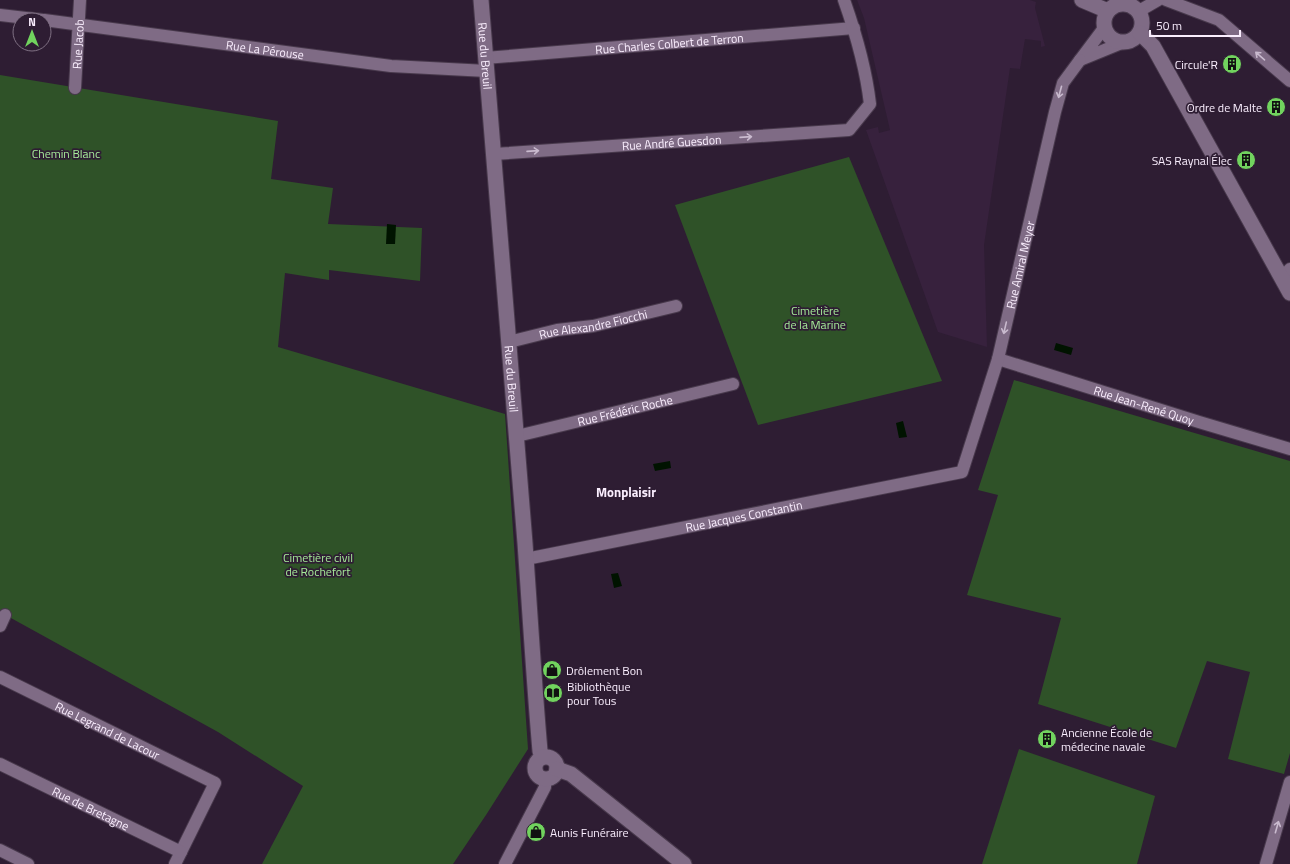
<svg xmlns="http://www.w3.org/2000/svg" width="1290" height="864" font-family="'Titillium Web',sans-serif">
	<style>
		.built { fill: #37213d }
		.green { fill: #2f5228 }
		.water { fill: #001300 }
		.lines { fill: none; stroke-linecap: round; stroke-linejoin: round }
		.minor-casing { stroke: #48394c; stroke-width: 14 }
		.tertiary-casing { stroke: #48394c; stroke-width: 17 }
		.minor { stroke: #7f6b85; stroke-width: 12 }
		.tertiary { stroke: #7f6b85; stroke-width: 15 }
		.oneway { stroke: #c9bace }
		.labels { text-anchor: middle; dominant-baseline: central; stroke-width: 3.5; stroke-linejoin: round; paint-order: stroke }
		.street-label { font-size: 12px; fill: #faeefe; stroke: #2e1d33 }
		.poi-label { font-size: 12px; fill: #faeefe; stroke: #2e1d33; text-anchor: start }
		.park-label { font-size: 12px; fill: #a5eb98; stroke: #2e1d33 }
		.neighbourhood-label { font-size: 13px; font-weight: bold; fill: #faeefe; stroke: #2e1d33 }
	</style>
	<rect width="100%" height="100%" fill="#2e1d33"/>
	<path class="built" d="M857 0H1030L1036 2 1035 8 1045 46 1041 47V41L1025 39 1020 69 1010 68 984 245 987 347 938 332 866 130 878 127 879 133 890 130 864 18Z"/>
	<g class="green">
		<path d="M0 75 278 121 271 179 333 188 328 224 422 228 420 281 329 270V280L285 273 278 347 505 414 528 749 486 815 453 864H262L303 786 218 732 0 612Z"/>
		<path d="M849 157 942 381 758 425 675 205Z"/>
		<path d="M1014 380 1290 461V753L1284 774 1228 759 1250 672 1207 661 1176 748 1038 704 1061 618 967 595 998 495 978 490Z"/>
		<path d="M1019 749 1155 796 1137 864H982Z"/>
	</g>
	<g class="water">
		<path d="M387 224 396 225 395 244H386Z"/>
		<path d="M1056 343 1073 348 1071 355 1054 350Z"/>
		<path d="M903 421 907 437 899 438 896 423Z"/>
		<path d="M670 461 671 468 655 471 653 464Z"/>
		<path d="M618 573 622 586 614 588 611 574Z"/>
	</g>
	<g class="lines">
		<defs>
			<g id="minor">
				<path d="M1166 0 1219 20 1290 81"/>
				<path d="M1139 11 1158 0"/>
				<path d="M0 15 43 20"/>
				<path id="s1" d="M44 20 391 66 487 71"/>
				<path d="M1104 28 1080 60 1124 42"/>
				<path id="s2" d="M485 58 854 28"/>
				<path id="s3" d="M75 88 80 0"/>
				<path id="s4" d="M494 154 849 130 870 104C866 69 856 34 844 0"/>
				<path d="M1282 278 1290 269"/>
				<path id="s5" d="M509 342 557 330 593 326 676 306"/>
				<path id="s6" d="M998 359 1199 422 1290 449"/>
				<path id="s7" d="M517 436 733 384"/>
				<path id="s8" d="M526 559 962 472 998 359 1055 112 1063 83 1080 60"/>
				<path d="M0 626 5 615"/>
				<path id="s9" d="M0 677 215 783 175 864"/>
				<path id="s10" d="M0 764 181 852"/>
				<path d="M0 850 28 864"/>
				<path d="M505 864 545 787V779"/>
				<path d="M1266 864 1290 782"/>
			</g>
			<g id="tertiary">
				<path id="s11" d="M481 0C496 181 511 362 525 543 530 613 534 682 540 751L543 757"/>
				<path d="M1082 0 1108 11"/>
				<circle cx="1123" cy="23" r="19"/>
				<path d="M1140 33 1153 46 1290 293"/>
				<circle cx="546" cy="768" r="11"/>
				<path d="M557 769 571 774 684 864"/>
			</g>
		</defs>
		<use href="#minor" class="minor-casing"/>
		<use href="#tertiary" class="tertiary-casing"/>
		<use href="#minor" class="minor"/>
		<use href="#tertiary" class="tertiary"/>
	</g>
	<defs><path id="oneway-shaft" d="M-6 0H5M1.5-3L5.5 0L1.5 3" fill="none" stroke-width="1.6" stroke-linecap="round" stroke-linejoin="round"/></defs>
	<g class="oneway">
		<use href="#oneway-shaft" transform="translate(1260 56) rotate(-139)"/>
		<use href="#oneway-shaft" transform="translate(1060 92) rotate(105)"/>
		<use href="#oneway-shaft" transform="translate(746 137) rotate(-4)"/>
		<use href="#oneway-shaft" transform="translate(533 151) rotate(-4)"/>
		<use href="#oneway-shaft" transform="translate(1005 328) rotate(103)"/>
		<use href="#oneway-shaft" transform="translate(1277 827) rotate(-74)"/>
	</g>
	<defs>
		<symbol id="building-disc" viewBox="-11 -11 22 22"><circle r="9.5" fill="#71d35e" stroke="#2e1d33"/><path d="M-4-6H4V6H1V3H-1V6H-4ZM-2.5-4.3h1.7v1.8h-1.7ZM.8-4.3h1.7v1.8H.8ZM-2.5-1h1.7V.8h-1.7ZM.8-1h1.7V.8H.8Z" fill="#111"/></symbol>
		<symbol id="shop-disc" viewBox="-11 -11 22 22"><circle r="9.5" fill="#71d35e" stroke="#2e1d33"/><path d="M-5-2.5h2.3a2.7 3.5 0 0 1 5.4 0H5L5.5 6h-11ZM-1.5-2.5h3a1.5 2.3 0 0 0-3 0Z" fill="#111"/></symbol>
		<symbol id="library-disc" viewBox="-11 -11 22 22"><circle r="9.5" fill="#71d35e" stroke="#2e1d33"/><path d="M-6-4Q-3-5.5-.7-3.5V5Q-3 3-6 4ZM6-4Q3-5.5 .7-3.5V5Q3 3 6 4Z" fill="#111"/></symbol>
	</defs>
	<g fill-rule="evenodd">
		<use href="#building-disc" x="1221" y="53" width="22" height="22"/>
		<use href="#building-disc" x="1265" y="96" width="22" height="22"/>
		<use href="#building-disc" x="1235" y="149" width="22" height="22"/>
		<use href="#shop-disc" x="541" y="659" width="22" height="22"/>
		<use href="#library-disc" x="542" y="682" width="22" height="22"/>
		<use href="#building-disc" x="1036" y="728" width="22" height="22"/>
		<use href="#shop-disc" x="525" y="821" width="22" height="22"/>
	</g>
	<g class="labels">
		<g class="street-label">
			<text stroke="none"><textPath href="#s2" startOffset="185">Rue Charles Colbert de Terron</textPath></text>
			<text stroke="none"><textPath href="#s3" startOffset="44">Rue Jacob</textPath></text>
			<text stroke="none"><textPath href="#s1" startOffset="223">Rue La Pérouse</textPath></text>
			<text stroke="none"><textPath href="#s11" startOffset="56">Rue du Breuil</textPath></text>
			<text stroke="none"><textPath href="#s4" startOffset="178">Rue André Guesdon</textPath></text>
			<text stroke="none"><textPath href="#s8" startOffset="660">Rue Amiral Meyer</textPath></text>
			<text stroke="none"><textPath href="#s5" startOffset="86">Rue Alexandre Fiocchi</textPath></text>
			<text stroke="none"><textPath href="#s11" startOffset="380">Rue du Breuil</textPath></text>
			<text stroke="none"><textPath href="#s6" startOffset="153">Rue Jean-René Quoy</textPath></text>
			<text stroke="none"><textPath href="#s7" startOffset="111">Rue Frédéric Roche</textPath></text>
			<text stroke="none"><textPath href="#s8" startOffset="222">Rue Jacques Constantin</textPath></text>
			<text stroke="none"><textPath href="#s9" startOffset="120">Rue Legrand de Lacour</textPath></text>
			<text stroke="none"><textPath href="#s10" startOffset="101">Rue de Bretagne</textPath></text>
		</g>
		<g class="poi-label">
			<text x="1218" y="64" text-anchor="end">Circule'R</text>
			<text x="1262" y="107" text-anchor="end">Ordre de Malte</text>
			<text x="1232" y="160" text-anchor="end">SAS Raynal Élec</text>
			<text x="566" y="670">Drôlement Bon</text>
			<text x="567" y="686">Bibliothèque<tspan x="567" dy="14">pour Tous</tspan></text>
			<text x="1061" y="732">Ancienne École de<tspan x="1061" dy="14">médecine navale</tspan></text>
			<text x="550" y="832">Aunis Funéraire</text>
		</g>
		<g class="park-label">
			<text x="66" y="153">Chemin Blanc</text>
			<text x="815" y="310">Cimetière<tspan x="815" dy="14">de la Marine</tspan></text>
			<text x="318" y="557">Cimetière civil<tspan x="318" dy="14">de Rochefort</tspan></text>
		</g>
		<g class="neighbourhood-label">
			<text x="626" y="492">Monplaisir</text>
		</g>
	</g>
	<g transform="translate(32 32)"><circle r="19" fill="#2e1d33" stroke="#807184"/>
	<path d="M0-3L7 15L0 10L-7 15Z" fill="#71d35e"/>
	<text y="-6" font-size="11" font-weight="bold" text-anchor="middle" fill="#faeefe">N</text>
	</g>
	<path d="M1150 30v6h90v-6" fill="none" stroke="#faeefe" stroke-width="2"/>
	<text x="1156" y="30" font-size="12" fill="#faeefe" stroke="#2e1d33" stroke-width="3" paint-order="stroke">50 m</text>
</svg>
